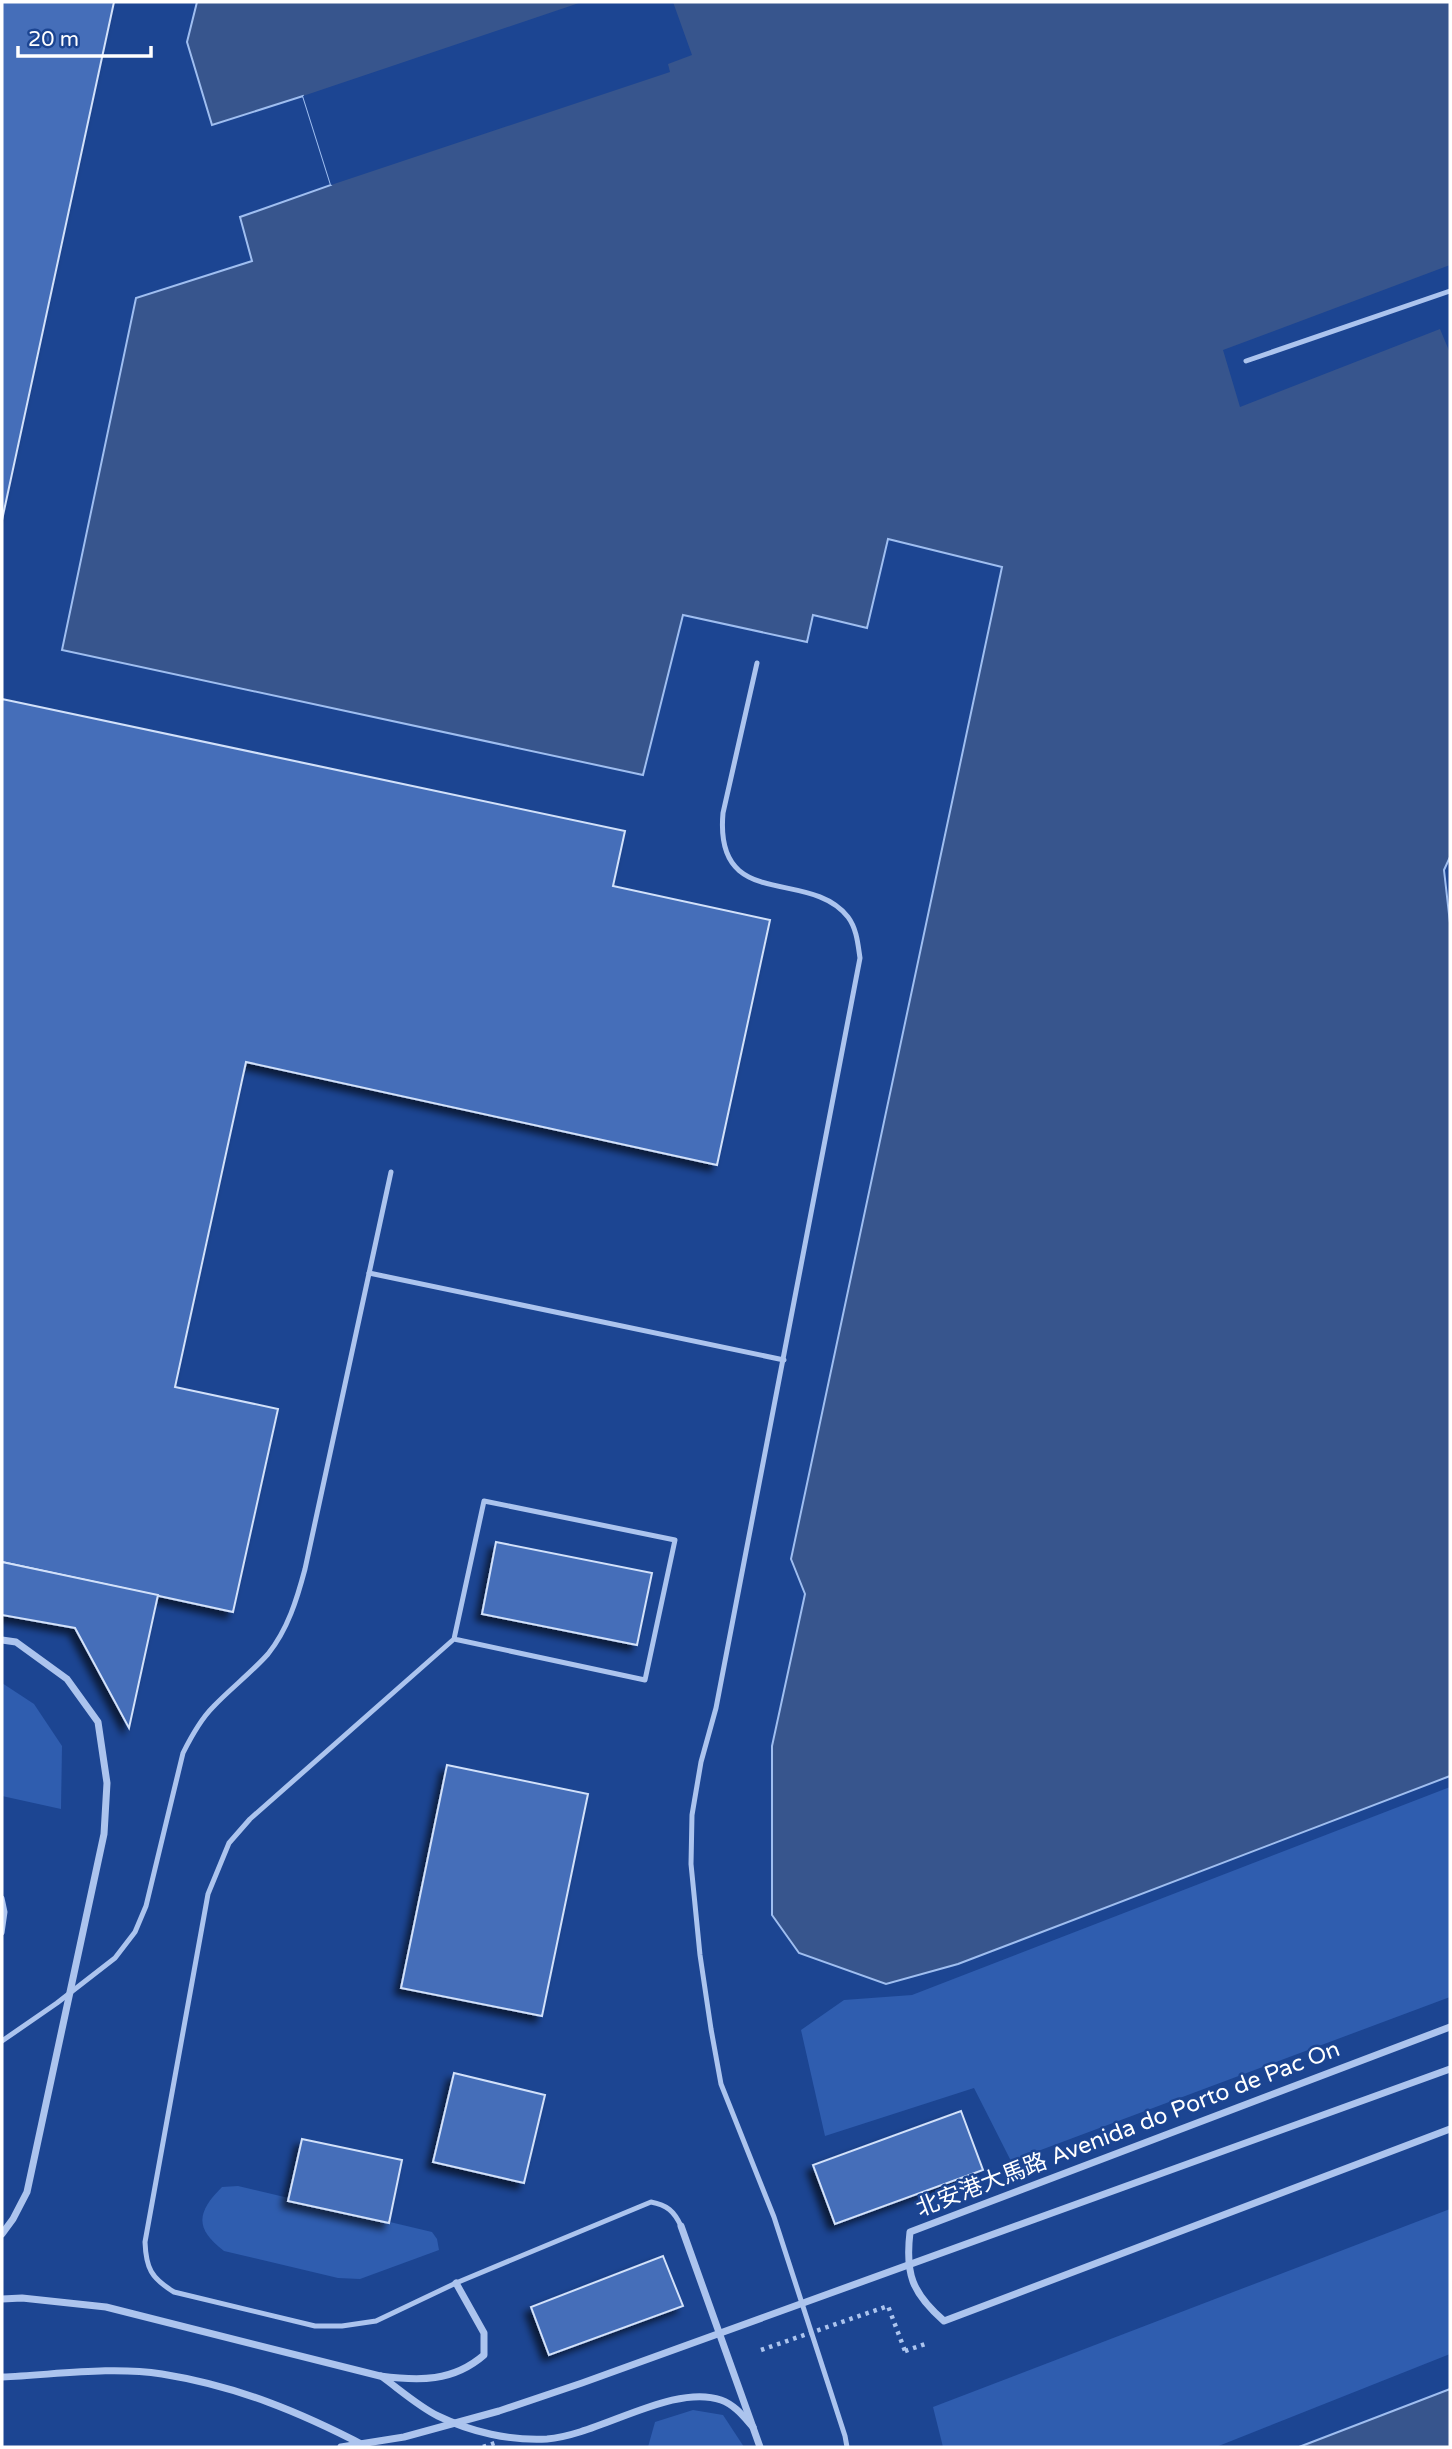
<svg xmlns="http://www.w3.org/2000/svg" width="1452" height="2449" font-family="'Varela Round','Noto Sans SC',sans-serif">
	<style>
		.green { fill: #2f5daf }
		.water { fill: #37558d; stroke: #9fbef0; stroke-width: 2 }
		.pier { fill: #1c4592 }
		.building { fill: #446eb9; stroke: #d2e1fa; stroke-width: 2; filter: url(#shadow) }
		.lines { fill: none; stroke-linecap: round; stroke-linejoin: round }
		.path { stroke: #acc4ee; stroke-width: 4.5; stroke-dasharray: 3.5 5; stroke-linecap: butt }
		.service { stroke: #acc4ee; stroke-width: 5 }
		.minor { stroke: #acc4ee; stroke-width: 7 }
		.path-bridge { stroke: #acc4ee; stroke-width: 4.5; stroke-dasharray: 3.5 5; stroke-linecap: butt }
		.minor-bridge { stroke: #acc4ee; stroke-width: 7 }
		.labels { text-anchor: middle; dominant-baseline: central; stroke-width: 5; stroke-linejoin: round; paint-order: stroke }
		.street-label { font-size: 23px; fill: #fff; stroke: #1c4592 }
	</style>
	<defs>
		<filter id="shadow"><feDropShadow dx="-6" dy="6" stdDeviation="3.5" flood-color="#0009"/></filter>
	</defs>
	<rect width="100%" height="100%" fill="#1c4592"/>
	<g class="green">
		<path d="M2 1683 34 1704 62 1746 61 1809 2 1796Z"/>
		<path d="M1450 1787V1997L1011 2161 974 2088 825 2136 801 2030 844 2000 912 1995Z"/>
		<path d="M238 2186 432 2232 437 2239 439 2250 360 2279 338 2278 224 2251C194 2228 197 2212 222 2187Z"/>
		<path d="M1450 2209V2354L1216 2447H943L933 2407Z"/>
		<path d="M693 2410 723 2415 744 2447H648L655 2422Z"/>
	</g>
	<g class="water">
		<path d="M197 2H1450V857L1444 870 1450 923V1776L958 1964 886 1984 799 1953 772 1915V1746L805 1594 791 1559 1002 567 888 539 867 628 813 615 807 642 683 615 643 775 62 650 136 298 252 261 240 217 331 185 303 96 212 125 187 42Z"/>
		<path d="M1450 2389V2447H1299Z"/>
	</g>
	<g class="pier">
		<path d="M582 2H673L692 55 668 64 670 72 331 185 303 96Z"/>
		<path d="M1450 265V353L1440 329 1240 407 1223 350Z"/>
	</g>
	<g class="building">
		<path d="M2 2H114L2 520Z"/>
		<path d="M2 699 625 831 613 886 770 920 717 1165 246 1062 175 1387 278 1409 233 1612 2 1562Z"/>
		<path d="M496 1542 652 1573 637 1645 482 1614Z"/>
		<path d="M2 1562 158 1595 129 1728 75 1628 2 1615Z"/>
		<path d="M447 1765 588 1794 542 2016 401 1988Z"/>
		<path d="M454 2073 545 2095 524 2183 433 2162Z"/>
		<path d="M961 2111 983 2170 835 2224 813 2165Z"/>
		<path d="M302 2139 402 2160 389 2223 288 2201Z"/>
		<path d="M663 2256 683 2306 549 2355 531 2307Z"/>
	</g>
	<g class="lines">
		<path class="path" d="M905 2351 928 2343"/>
		<g class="service">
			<path d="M1246 361 1450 291"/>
			<path d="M757 663 723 813C714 913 809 867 848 917 857 929 858 945 860 958L716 1708 701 1762 692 1815 691 1864 700 1955 711 2029 721 2084 774 2217 845 2436 847 2447"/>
			<path d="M369 1273 784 1360"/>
			<path d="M454 1639 645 1680 675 1540 484 1501 454 1639 250 1819 229 1843 208 1894 145 2242C146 2268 151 2278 174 2292L315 2326H342L376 2321 456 2283 651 2202C667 2205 674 2211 681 2226"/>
			<path d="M2 1898 5 1912 2 1933"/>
			<path d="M2 2041 57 2003 115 1958 135 1932 146 1906 183 1753C191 1737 200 1720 213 1707 230 1689 251 1673 268 1654 288 1629 297 1599 305 1569L391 1172"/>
		</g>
		<g class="minor">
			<path d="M1450 2027 910 2232C905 2274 912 2293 944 2321L1450 2129"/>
			<path d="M681 2226 760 2447"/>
			<path d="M2 2299 22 2298 106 2307 380 2376C419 2381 453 2382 484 2355V2333L456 2283"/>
			<path d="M381 2376C399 2389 418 2406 438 2416 471 2432 510 2441 547 2439 599 2435 673 2383 721 2400 735 2405 744 2417 753 2427"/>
			<path d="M2 2377C54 2375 110 2366 162 2374 237 2386 300 2412 367 2447"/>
		</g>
		<g class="path-bridge">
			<path d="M761 2350 888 2306 905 2351"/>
			<path d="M483 2447 495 2443"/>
		</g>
		<g class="minor-bridge">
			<path d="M2 1640 16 1642 67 1679 98 1722 107 1783 104 1834 27 2192 13 2219 2 2234"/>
			<path d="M341 2447 404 2437 499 2411 582 2383 1450 2069"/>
		</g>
	</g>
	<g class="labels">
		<g class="street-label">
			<text transform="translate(1128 2129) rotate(-21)">北安港大馬路 Avenida do Porto de Pac On</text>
		</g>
	</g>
	<rect width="1452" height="2449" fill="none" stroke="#ffffff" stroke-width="7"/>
	<path d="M18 46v10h133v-10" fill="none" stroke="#ffffff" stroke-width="3.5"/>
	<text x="28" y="46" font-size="21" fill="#ffffff" stroke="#1c4592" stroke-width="5" paint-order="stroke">20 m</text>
</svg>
